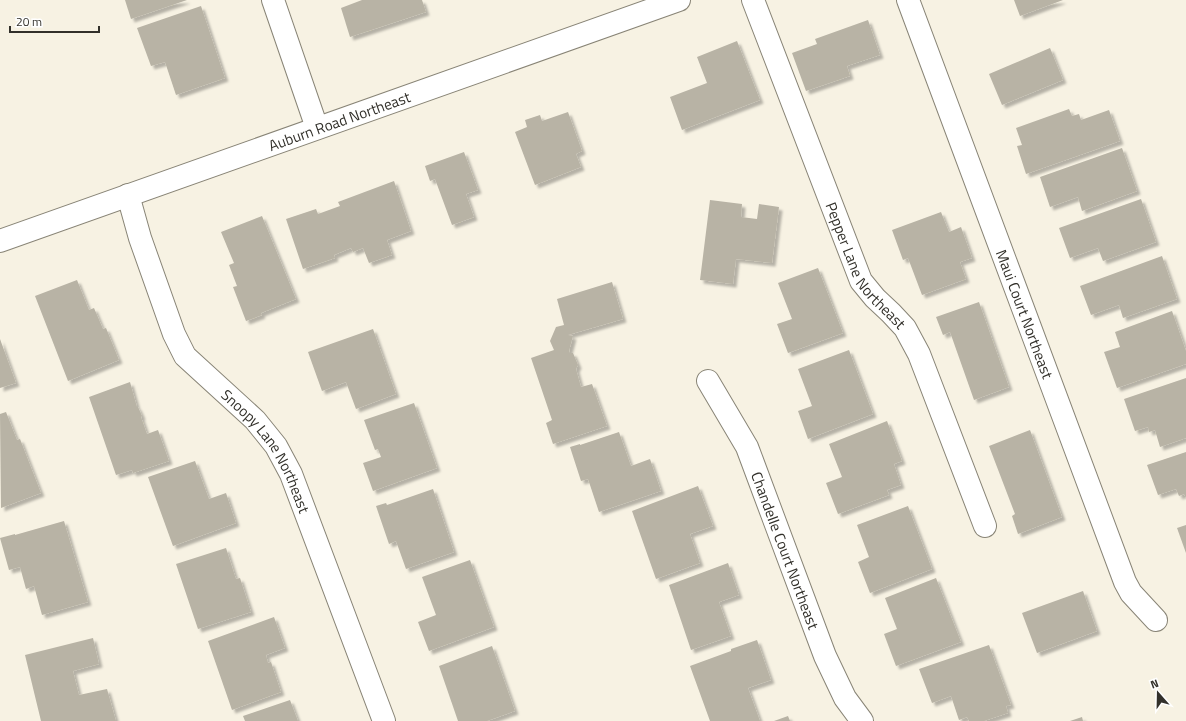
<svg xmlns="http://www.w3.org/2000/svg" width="1186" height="721" font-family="'Titillium Web',sans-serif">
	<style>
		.building { fill: #b8b3a5; filter: url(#shadow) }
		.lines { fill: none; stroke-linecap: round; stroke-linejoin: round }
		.minor-casing { stroke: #888476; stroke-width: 24 }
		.tertiary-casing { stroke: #888476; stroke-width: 24 }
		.minor { stroke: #fff; stroke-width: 22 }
		.tertiary { stroke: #fff; stroke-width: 22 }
		.labels { text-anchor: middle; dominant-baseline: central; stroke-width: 3.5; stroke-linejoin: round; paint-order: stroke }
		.street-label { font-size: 15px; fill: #32302a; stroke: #fff }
	</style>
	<defs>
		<filter id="shadow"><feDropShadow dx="3.5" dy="3.5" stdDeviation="1" flood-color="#0004"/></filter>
	</defs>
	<rect width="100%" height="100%" fill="#f7f2e3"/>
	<g class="building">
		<path d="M125 0H187L131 19Z"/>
		<path d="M362 0H422L426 12 350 37 341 8Z"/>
		<path d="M1014 0H1063L1020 16Z"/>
		<path d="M201 6 225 78 176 95 165 62 151 66 137 28Z"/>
		<path d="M868 20 880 55 847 66 850 76 806 91 792 53 817 44 815 39Z"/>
		<path d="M737 41 760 100 682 130 670 97 707 83 697 57Z"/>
		<path d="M1050 48 1063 80 1002 105 989 74Z"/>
		<path d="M1069 109 1072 116 1079 114 1081 120 1109 110 1120 141 1026 174 1017 146 1022 145 1016 128Z"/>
		<path d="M568 112 582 151 576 154 581 167 535 185 515 132 527 127 525 120 540 115 542 121Z"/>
		<path d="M1122 148 1137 191 1082 211 1078 197 1050 207 1040 177Z"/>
		<path d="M464 152 478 190 466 194 474 217 452 225 435 179 430 181 425 166Z"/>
		<path d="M394 181 411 231 387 240 392 255 369 263 363 248 353 252 351 248 334 255 335 258 303 269 286 219 316 209 318 214 340 206 338 202Z"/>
		<path d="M1141 199 1156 242 1103 261 1098 248 1070 258 1059 228Z"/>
		<path d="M710 200 742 204 741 217 757 219 759 204 779 207 772 263 736 259 733 284 700 280Z"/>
		<path d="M941 212 949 232 961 227 972 258 960 262 966 279 922 295 908 258 903 260 892 230Z"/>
		<path d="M262 216 296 299 261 313 262 315 246 321 233 287 237 286 229 265 234 263 221 232Z"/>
		<path d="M1162 256 1177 299 1123 318 1119 305 1091 315 1080 286Z"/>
		<path d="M818 268 843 333 788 353 777 324 792 319 778 283Z"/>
		<path d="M77 280 89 310 94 308 103 329 106 328 119 360 68 381 35 296Z"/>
		<path d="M612 282 623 319 568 335 573 336 569 351 570 353H573L578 365 576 369 581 387 592 384 607 426 553 444 546 423 552 420 531 358 554 350 550 341 556 327 564 325 557 299Z"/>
		<path d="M979 302 1009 387 974 400 950 332 943 335 936 317Z"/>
		<path d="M1172 311 1186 351V364L1117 388 1104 352 1120 347 1115 332Z"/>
		<path d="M373 329 396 394 356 409 346 382 322 391 308 352Z"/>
		<path d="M0 339 16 383 0 388Z"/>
		<path d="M849 350 873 414 808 439 798 411 812 406 798 369Z"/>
		<path d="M1186 378V438L1160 447 1155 430 1149 432 1148 427 1135 431 1124 399Z"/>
		<path d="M130 382 137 407H138L142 416 141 417 147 434 158 430 169 461 133 473 132 470 116 475 89 397Z"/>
		<path d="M414 403 437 468 373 491 363 463 381 457 378 449 375 450 364 420Z"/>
		<path d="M6 412 17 440 20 439 41 493 1 508 0 414Z"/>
		<path d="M887 421 902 461 894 464 901 485 887 490 889 495 838 514 826 483 842 477 829 444Z"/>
		<path d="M1030 430 1062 517 1018 534 1012 516 1015 514 989 446Z"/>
		<path d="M619 432 631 466 650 459 661 491 599 512 588 479 581 481 570 447 580 444V445Z"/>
		<path d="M1186 452V498L1184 494 1179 496 1176 489 1158 495 1147 465Z"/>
		<path d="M195 461 209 499 226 493 236 523 173 546 148 477Z"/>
		<path d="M698 486 713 526 690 534 700 563 656 579 632 511Z"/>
		<path d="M433 489 454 552 406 569 396 541 389 544 376 506 386 503 387 505Z"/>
		<path d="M908 506 932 569 870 593 858 562 869 557 857 525Z"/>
		<path d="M64 521 88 602 42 615 34 586 26 589 20 567 9 570 0 538 15 534V535Z"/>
		<path d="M1186 525V553L1177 528Z"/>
		<path d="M226 548 236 579 240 578 251 612 198 629 176 564Z"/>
		<path d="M470 560 494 627 429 651 418 622 436 615 422 577Z"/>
		<path d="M728 563 739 595 719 602 731 636 691 650 669 585Z"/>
		<path d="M936 578 961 642 896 666 884 634 897 629 885 598Z"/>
		<path d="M1083 591 1097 631 1037 653 1022 613Z"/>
		<path d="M274 617 285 648 266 655 268 663 271 662 281 692 232 710 208 641Z"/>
		<path d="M93 638 99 664 73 671 79 695 107 689 116 721H41L25 655Z"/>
		<path d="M757 640 771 680 748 688 760 721H710L690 666 731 651V649Z"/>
		<path d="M989 645 1011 705 1006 706 1008 713 984 721H969L967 717 959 720 951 696 932 703 919 669Z"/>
		<path d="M492 646 515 711 487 721H458L439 666Z"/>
		<path d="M290 700 298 721H245L243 716Z"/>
		<path d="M788 716 790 721H774Z"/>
		<path d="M1082 717 1083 721H1070Z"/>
	</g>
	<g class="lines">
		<defs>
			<g id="minor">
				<path d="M273 0 317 128"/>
				<path id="s1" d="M753 0 861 281 875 298 891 313 905 328 919 354 985 526"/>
				<path id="s2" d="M908 0 1125 582 1131 593 1156 620"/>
				<path id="s3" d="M128 195 140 238 174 334 185 356 255 420 276 446 291 474 384 721"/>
				<path id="s4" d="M708 381 747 447 825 656 845 698 862 721"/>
			</g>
			<g id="tertiary">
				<path id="s5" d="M0 241 679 0"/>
			</g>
		</defs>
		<use href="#minor" class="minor-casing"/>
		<use href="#tertiary" class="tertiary-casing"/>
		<use href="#minor" class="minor"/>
		<use href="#tertiary" class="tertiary"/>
	</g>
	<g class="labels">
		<g class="street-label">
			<text stroke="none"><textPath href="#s5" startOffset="360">Auburn Road Northeast</textPath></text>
			<text stroke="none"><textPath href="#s1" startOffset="290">Pepper Lane Northeast</textPath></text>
			<text stroke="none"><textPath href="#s2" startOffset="335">Maui Court Northeast</textPath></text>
			<text stroke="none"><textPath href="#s3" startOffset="298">Snoopy Lane Northeast</textPath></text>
			<text stroke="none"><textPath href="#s4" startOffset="187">Chandelle Court Northeast</textPath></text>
		</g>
	</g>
	<g transform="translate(1158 693) rotate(340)" stroke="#ffffff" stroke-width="3" paint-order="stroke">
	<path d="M0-3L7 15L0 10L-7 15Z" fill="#32302a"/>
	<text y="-6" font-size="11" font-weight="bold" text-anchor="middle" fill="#32302a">N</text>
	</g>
	<path d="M10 26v6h89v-6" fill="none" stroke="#32302a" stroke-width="2"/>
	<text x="16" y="26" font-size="12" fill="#32302a" stroke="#ffffff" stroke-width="3" paint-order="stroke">20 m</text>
</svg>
